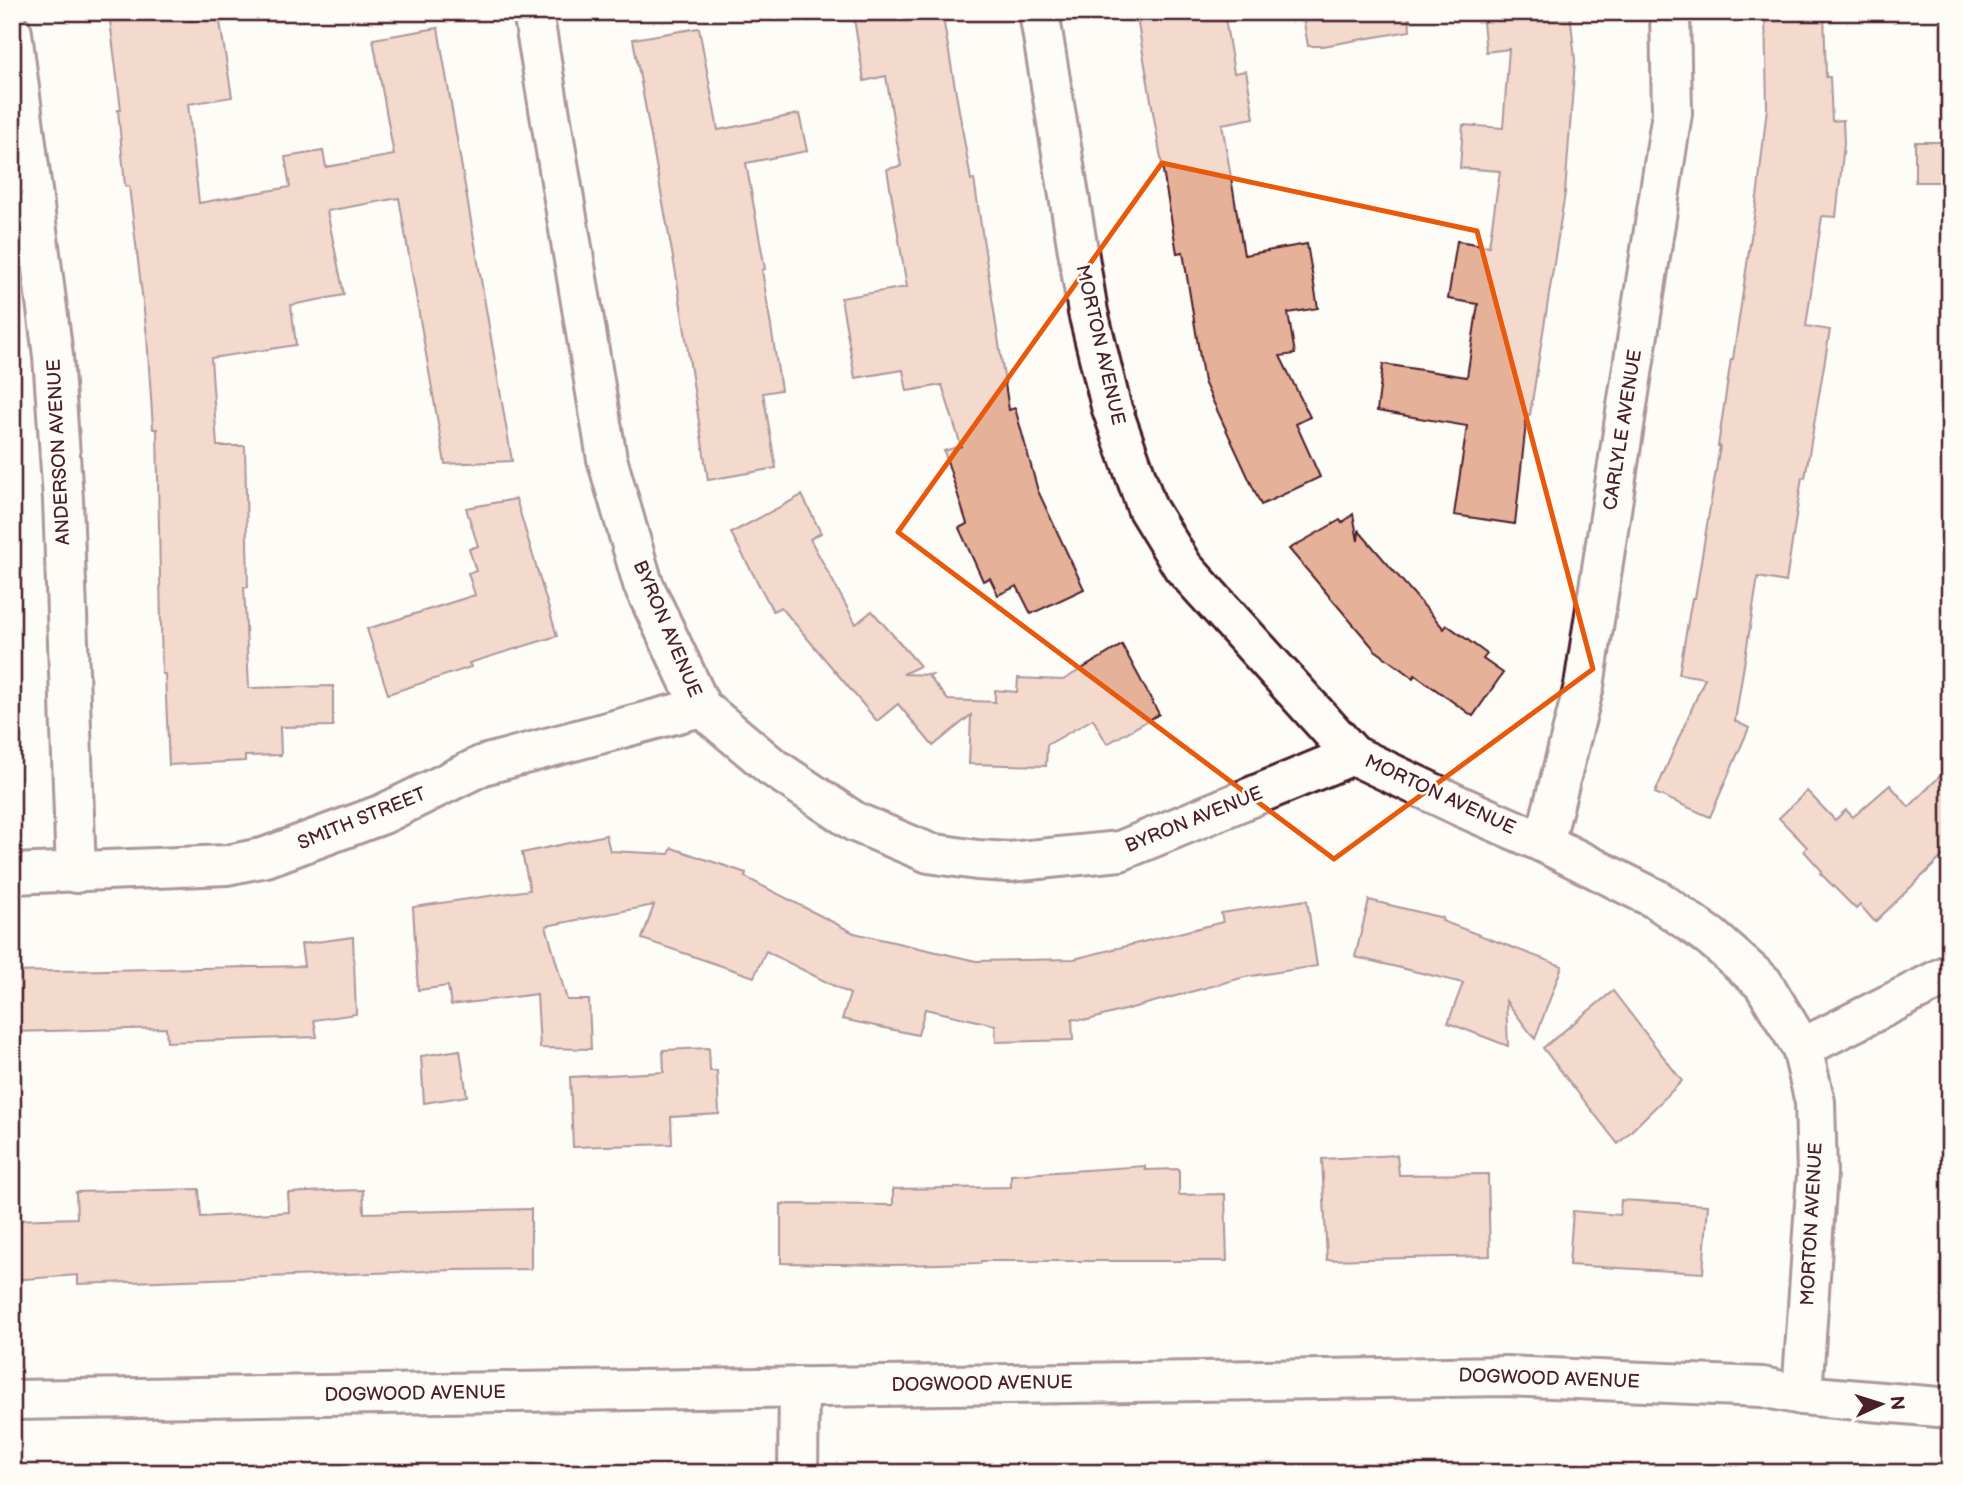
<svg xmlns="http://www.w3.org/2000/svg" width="1962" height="1485" font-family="'Balsamiq Sans',sans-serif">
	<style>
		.building { fill: #e6b199; stroke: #4a1f2b; stroke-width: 2 }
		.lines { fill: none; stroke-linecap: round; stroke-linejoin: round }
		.minor-casing { stroke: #4a1f2b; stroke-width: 44 }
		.minor { stroke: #fdfcf7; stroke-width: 38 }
		.marked { fill: none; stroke: #e8590c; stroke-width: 5; stroke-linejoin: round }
		.labels { text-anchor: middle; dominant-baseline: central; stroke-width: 5; stroke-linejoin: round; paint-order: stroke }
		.street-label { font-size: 19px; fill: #4a1f2b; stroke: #fdfcf7 }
	</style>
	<rect width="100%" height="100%" fill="#fdfcf7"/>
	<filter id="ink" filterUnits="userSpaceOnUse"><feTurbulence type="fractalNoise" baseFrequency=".0143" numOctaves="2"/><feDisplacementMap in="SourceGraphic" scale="14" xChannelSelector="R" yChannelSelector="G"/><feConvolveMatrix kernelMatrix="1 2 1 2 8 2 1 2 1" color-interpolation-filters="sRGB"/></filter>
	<g filter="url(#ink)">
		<g class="building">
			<path d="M109 12H188L189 21 219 16 232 97 188 104 199 203 290 187 285 157 323 151 326 167 394 155 373 39 438 28 512 461 445 464 399 198 327 211 344 295 291 305 296 345 211 358 217 446H245L248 587H244L249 688 333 686V726L280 727 281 755 245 756V761L169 765 165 674H162L157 429H153L147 336 129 186H125L118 110H121Z"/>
			<path d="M853 12H942L971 180 974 179 1009 410 1015 408 1038 491 1084 589 1031 614 1017 586 998 595 990 578 983 581 959 528 967 524 944 451 961 446 942 385 907 391 903 370 855 378 841 298 907 287 887 169 901 166 886 76 864 81Z"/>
			<path d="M1136 12H1224L1234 73 1246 71 1254 118 1222 124 1244 255 1307 244 1318 308 1288 313 1295 354 1280 356 1310 417 1296 424 1320 477 1261 505 1204 382 1183 252 1177 253Z"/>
			<path d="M1302 12H1409L1410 31 1323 46H1308Z"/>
			<path d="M1482 12H1570L1575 60 1565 193 1530 415 1527 414 1515 524 1454 515 1467 426 1377 411 1383 364 1467 377 1478 304 1448 299 1457 241 1489 246 1500 171 1460 168 1463 125 1503 128 1509 49 1486 52Z"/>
			<path d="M1765 12H1824L1826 77H1830L1832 121 1843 120 1844 144 1836 217 1822 216 1806 326 1830 330 1805 478 1802 477 1786 582 1758 577 1735 721 1749 728 1710 817 1655 793 1705 678 1679 674 1692 598H1695L1720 446H1718L1731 359H1733L1758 190 1767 107Z"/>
			<path d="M699 28 718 130 799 114 807 151 746 163 765 269 762 270 781 390 763 393 776 468 708 480 676 274 633 39Z"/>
			<rect x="1915" y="142" width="35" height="40"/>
			<path d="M802 495 821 533 810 539 856 624 872 611 920 666 903 674 932 675 929 677 948 700 995 702V690L1017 692 1018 678 1063 680 1122 645 1159 714 1107 744 1093 719 1047 745 1046 766 969 764 971 715 933 746 898 704 877 721 781 607 773 611 731 533Z"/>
			<path d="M516 499 557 636 469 663 471 667 388 694 367 629 475 595 468 573 476 571 469 549 478 546 466 508Z"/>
			<path d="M1353 514 1358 541 1359 531 1444 629 1447 625 1487 654 1483 659 1503 673 1473 716 1415 675 1413 678 1375 650 1289 549 1340 520 1342 523Z"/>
			<path d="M1950 766V849L1875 922 1860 905 1856 909 1820 873 1822 871 1804 851 1807 847 1779 818 1807 791 1835 820 1846 810 1853 817 1890 785 1909 807Z"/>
			<path d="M606 835 610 851 669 854 672 848 746 873 745 877 854 933 976 961 1074 959 1223 922 1221 913 1307 900 1317 966 1245 977 1088 1020 1072 1019 1073 1040 996 1042 995 1025 925 1009 918 1035 842 1019 850 994 766 951 754 977 642 939 654 905 546 926 567 1000H589L591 1049 540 1048 537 994 451 1005 448 986 418 990 413 907 530 890 522 853Z"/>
			<path d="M1369 900 1443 918 1442 921 1562 966 1535 1039 1506 1001 1508 1046 1448 1023 1463 983 1355 957Z"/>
			<path d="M353 937 356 1014 314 1020 317 1037 167 1042 166 1028 12 1032V972L304 966 301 944Z"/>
			<path d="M1613 991 1682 1081 1618 1144 1543 1048Z"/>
			<path d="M709 1048 710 1071H717L719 1114 671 1117 672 1144 573 1147 570 1077 664 1072 663 1050Z"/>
			<path d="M460 1050 467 1096 424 1103 421 1056Z"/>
			<path d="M1397 1155 1399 1175 1488 1174 1490 1256 1327 1260 1322 1159Z"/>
			<path d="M1145 1166V1170L1179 1169V1195L1225 1194 1227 1261H981V1263L894 1265 781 1263V1204L893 1205V1189L1011 1187V1175Z"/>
			<path d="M199 1189 201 1217 289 1212 288 1193 328 1191 363 1190 364 1213 531 1209V1269L455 1270 78 1284V1275L12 1280V1220L77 1218 76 1192Z"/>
			<path d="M1621 1200 1708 1205 1703 1273 1569 1265 1573 1211 1620 1215Z"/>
		</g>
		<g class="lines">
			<defs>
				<g id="minor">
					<path d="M533 12 607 459 643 584 701 707 771 766 855 822 929 853 977 860 1009 862 1120 851 1353 755"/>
					<path d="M1039 12 1088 312 1111 406 1147 508 1183 567 1353 755 1462 807 1544 843 1656 899 1711 937 1763 983 1802 1048 1815 1102 1817 1174 1802 1395"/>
					<path d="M12 33 53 356 63 499 76 873"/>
					<path d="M1544 843 1584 686 1672 113 1670 12"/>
					<path d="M12 874 227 865 266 857 383 814 483 765 701 707"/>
					<path d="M1802 1048 1950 974"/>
					<path d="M12 1400 1506 1376 1762 1387 1802 1395 1950 1408"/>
					<path d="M798 1473 799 1387"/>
				</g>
			</defs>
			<use href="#minor" class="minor-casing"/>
			<use href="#minor" class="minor"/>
		</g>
	</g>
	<path d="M0 0H1962V1485H0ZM1162 163 1477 231 1593 669 1334 859 898 532Z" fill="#fdfcf7" fill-opacity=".55" fill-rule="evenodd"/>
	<path class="marked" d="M1162 163 1477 231 1593 669 1334 859 898 532Z"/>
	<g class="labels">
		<g class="street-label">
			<text transform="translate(1100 345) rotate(77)">MORTON AVENUE</text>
			<text transform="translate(1623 430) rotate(-81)">CARLYLE AVENUE</text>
			<text transform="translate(59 452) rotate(-93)">ANDERSON AVENUE</text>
			<text transform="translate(667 629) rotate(67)">BYRON AVENUE</text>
			<text transform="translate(1440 795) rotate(25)">MORTON AVENUE</text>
			<text transform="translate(362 819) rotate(-22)">SMITH STREET</text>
			<text transform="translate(1194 820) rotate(-22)">BYRON AVENUE</text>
			<text transform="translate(1812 1224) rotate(-87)">MORTON AVENUE</text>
			<text transform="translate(1549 1379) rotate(2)">DOGWOOD AVENUE</text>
			<text transform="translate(982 1384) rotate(-1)">DOGWOOD AVENUE</text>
			<text transform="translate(415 1394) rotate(-1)">DOGWOOD AVENUE</text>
		</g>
	</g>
	<rect width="1962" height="1485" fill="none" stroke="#fdfcf7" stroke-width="42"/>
	<rect x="21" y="21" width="1920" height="1443" fill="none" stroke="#4a1f2b" stroke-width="2.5" filter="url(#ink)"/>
	<g transform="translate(1881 1404) rotate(86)" stroke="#fdfcf7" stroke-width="5" paint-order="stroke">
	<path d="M0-5L12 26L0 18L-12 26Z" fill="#4a1f2b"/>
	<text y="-10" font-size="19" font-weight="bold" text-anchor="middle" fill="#4a1f2b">N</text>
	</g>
</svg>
